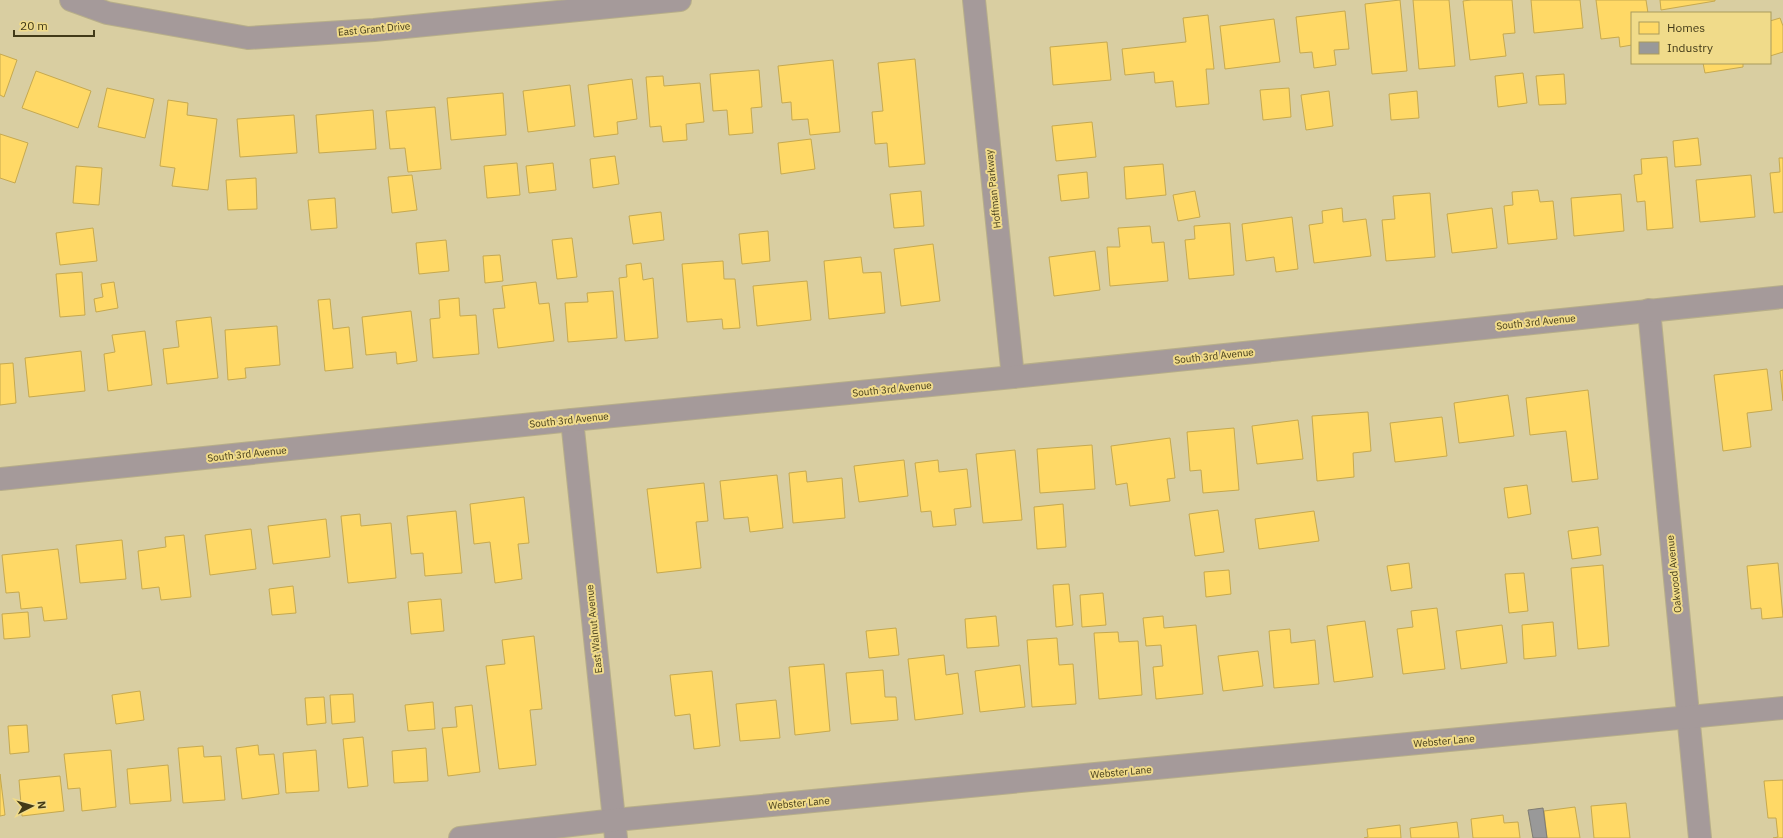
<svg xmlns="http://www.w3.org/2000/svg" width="1783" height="838" font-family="'IBM Plex Sans',sans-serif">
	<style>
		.homes { fill: #ffd966; stroke: #c6a94f }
		.industry { fill: #999; stroke: #7f7c72 }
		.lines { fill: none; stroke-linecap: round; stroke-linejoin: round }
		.minor-casing { stroke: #b7ae8a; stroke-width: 24 }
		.minor { stroke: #a59a9a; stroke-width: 22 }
		.labels { text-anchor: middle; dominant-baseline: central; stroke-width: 4; stroke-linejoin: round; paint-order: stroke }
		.street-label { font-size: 10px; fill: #423a18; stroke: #f0db8a }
	</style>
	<rect width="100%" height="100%" fill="#d9cea1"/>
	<g class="homes">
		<path d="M1400 0 1407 71 1372 74 1365 4Z"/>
		<path d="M1413 0H1449L1455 66 1419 69Z"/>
		<path d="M1471 0H1512L1515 33 1503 34 1506 56 1470 60 1463 1Z"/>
		<path d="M1531 0H1580L1583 28 1534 33Z"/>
		<path d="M1596 0H1646L1648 13H1632V45L1620 47 1619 37 1601 39Z"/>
		<path d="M1660 0H1715V1L1661 10Z"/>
		<path d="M1345 11 1349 49 1334 50 1336 65 1314 68 1312 52 1300 53 1296 17Z"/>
		<path d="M1208 15 1214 69H1206L1209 104 1176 107 1173 81 1155 83 1154 72 1125 75 1122 49 1186 42 1183 18Z"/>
		<path d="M1780 18 1783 26V52L1770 56V21Z"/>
		<path d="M1274 19 1280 62 1225 69 1220 26Z"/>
		<path d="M1107 42 1111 80 1053 85 1050 47Z"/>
		<path d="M0 54 17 60 4 97 0 95Z"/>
		<path d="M915 59 925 164 889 167 887 143 875 144 872 112 883 111 878 63Z"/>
		<path d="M833 60 840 132 810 135 808 119 792 120 791 102 782 103 778 66Z"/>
		<path d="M1703 63H1743V67L1705 73Z"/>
		<path d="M759 70 762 107 751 108 753 133 729 135 727 110 713 111 710 74Z"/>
		<path d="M36 71 91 91 78 128 22 108Z"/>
		<path d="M1523 73 1527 103 1498 107 1495 76Z"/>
		<path d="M1564 74 1566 104 1539 105 1536 76Z"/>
		<path d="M663 76 664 86 700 83 704 122 686 124 687 140 663 142 661 126 650 127 646 77Z"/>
		<path d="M632 79 637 119 617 122 618 134 594 137 588 85Z"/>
		<path d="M570 85 575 126 528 132 523 91Z"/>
		<path d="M107 88 154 99 145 138 98 127Z"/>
		<path d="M1289 88 1291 117 1263 120 1260 90Z"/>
		<path d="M1329 91 1333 126 1306 130 1301 95Z"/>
		<path d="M1417 91 1419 118 1391 120 1389 94Z"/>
		<path d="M503 93 506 135 451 140 447 98Z"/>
		<path d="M168 100 188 103 187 115 217 119 208 190 172 186 175 168 160 166Z"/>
		<path d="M435 107 441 169 408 172 405 148 390 149 386 111Z"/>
		<path d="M373 110 376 149 319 153 316 115Z"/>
		<path d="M294 115 297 153 240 157 237 119Z"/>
		<path d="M1092 122 1096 157 1056 161 1052 126Z"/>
		<path d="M0 134 28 143 15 183 0 178Z"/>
		<path d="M1698 138 1701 165 1675 167 1673 141Z"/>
		<path d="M811 139 815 169 781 174 778 143Z"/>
		<path d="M615 156 619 184 593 188 590 159Z"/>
		<path d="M1667 157 1673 228 1647 230 1645 201 1637 202 1634 175 1642 174 1641 159Z"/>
		<path d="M1779 158H1783V212L1774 213 1770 173 1780 172Z"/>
		<path d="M517 163 520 195 487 198 484 166Z"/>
		<path d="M553 163 556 190 529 193 526 166Z"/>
		<path d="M1163 164 1166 195 1126 199 1124 167Z"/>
		<path d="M76 166 102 168 99 205 73 203Z"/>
		<path d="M1087 172 1089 198 1061 201 1058 175Z"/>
		<path d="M412 175 417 210 392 213 388 177Z"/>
		<path d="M1751 175 1755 217 1700 222 1696 180Z"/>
		<path d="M256 178 257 209 228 210 226 180Z"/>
		<path d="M1538 190 1540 202 1553 201 1557 239 1508 244 1504 206 1513 205 1512 192Z"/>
		<path d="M921 191 924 226 894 228 890 194Z"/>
		<path d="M1195 191 1200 217 1178 221 1173 195Z"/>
		<path d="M1430 193 1435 257 1386 261 1382 220 1395 219 1393 196Z"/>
		<path d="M1621 194 1624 231 1574 236 1571 198Z"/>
		<path d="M335 198 337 228 311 230 308 200Z"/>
		<path d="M1342 208 1343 222 1366 219 1371 256 1314 263 1309 225 1323 223 1322 211Z"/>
		<path d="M1492 208 1497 248 1452 253 1447 214Z"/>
		<path d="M661 212 664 240 633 244 629 216Z"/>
		<path d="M1292 217 1298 269 1276 272 1274 257 1246 261 1242 224Z"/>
		<path d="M1230 223 1234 275 1189 279 1185 240 1195 239 1194 226Z"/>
		<path d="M1150 226 1152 243 1164 242 1168 281 1110 286 1107 247H1120L1118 228Z"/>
		<path d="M93 228 97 261 60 265 56 233Z"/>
		<path d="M768 231 770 261 742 264 739 234Z"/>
		<path d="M572 238 577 277 557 279 552 240Z"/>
		<path d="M446 240 449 271 419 274 416 243Z"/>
		<path d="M933 244 940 301 901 306 894 249Z"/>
		<path d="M1095 251 1100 290 1054 296 1049 257Z"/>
		<path d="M500 255 503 281 485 283 483 256Z"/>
		<path d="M861 257 863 273 881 272 885 313 829 319 824 261Z"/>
		<path d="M723 261 724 279H735L740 328 723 329 722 319 687 322 682 264Z"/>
		<path d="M641 263 643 280 653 278 658 338 625 341 619 278 627 277 626 265Z"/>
		<path d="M82 272 85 315 60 317 56 274Z"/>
		<path d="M807 281 811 320 757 326 753 286Z"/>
		<path d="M114 282 118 308 96 312 94 299 103 297 101 284Z"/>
		<path d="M536 282 539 304 549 303 554 341 498 348 493 309 505 308 502 286Z"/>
		<path d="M613 291 617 338 568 342 565 303 588 302 587 293Z"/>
		<path d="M459 298 460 316 476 315 479 354 433 358 430 319 440 318 439 300Z"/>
		<path d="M330 299 333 329 349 327 353 368 325 371 318 300Z"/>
		<path d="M411 311 417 361 397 364 396 352 366 355 362 317Z"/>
		<path d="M211 317 218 378 167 384 163 349 179 347 176 321Z"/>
		<path d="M277 326 280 365 245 368 246 378 228 380 225 330Z"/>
		<path d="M145 331 152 385 108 391 104 354 115 352 112 335Z"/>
		<path d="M81 351 85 391 29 397 25 358Z"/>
		<path d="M13 363 16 403 0 405V364Z"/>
		<path d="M1767 369 1772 410 1747 413 1751 447 1723 451 1714 375Z"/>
		<path d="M1783 370V401L1780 371Z"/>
		<path d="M1588 390 1598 479 1572 482 1566 431 1530 435 1526 398Z"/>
		<path d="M1508 395 1514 436 1459 443 1454 403Z"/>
		<path d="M1368 412 1371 451 1353 453 1354 477 1317 481 1312 416Z"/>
		<path d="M1442 417 1447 456 1395 462 1390 423Z"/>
		<path d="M1298 420 1303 459 1257 464 1252 426Z"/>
		<path d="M1234 428 1239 490 1203 493 1201 470 1190 471 1187 432Z"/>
		<path d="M1170 438 1175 478 1167 479 1170 501 1130 506 1127 483 1116 485 1111 446Z"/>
		<path d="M1092 445 1095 489 1040 493 1037 449Z"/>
		<path d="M1015 450 1022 520 983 523 976 454Z"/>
		<path d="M904 460 908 496 859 502 854 466Z"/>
		<path d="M938 460 939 472 967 469 971 507 954 509 956 525 933 527 931 511 921 512 915 463Z"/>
		<path d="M806 471 807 482 842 478 845 518 793 523 789 473Z"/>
		<path d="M777 475 783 528 750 532 748 517 724 519 720 481Z"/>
		<path d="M704 483 708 521 696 522 701 568 657 573 647 489Z"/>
		<path d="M1527 485 1531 514 1508 518 1504 488Z"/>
		<path d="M524 497 529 543 518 544 522 579 495 583 490 542 474 544 470 504Z"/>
		<path d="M1063 504 1066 547 1037 549 1034 507Z"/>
		<path d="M1218 510 1224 552 1195 556 1189 514Z"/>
		<path d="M456 511 462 573 425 576 423 553 411 554 407 516Z"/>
		<path d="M1314 511 1319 541 1259 549 1255 519Z"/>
		<path d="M360 514 361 526 391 523 396 578 348 583 341 516Z"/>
		<path d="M326 519 330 557 273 564 268 526Z"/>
		<path d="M1598 527 1601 555 1572 559 1568 531Z"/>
		<path d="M251 529 256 569 210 575 205 535Z"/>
		<path d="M184 535 191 597 161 600 159 587 142 589 138 551 166 547 165 537Z"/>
		<path d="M122 540 126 579 80 583 76 545Z"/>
		<path d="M58 549 67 619 44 621 42 607 21 609 19 592 6 593 2 555Z"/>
		<path d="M1409 563 1412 588 1391 591 1387 566Z"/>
		<path d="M1778 563 1783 617 1762 619 1761 608 1751 609 1747 566Z"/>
		<path d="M1603 565 1609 646 1578 649 1571 568Z"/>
		<path d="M1229 570 1231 594 1206 597 1204 572Z"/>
		<path d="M1524 573 1528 611 1509 613 1505 574Z"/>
		<path d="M1069 584 1073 625 1056 627 1053 585Z"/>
		<path d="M293 586 296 613 272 615 269 589Z"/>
		<path d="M1103 593 1106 625 1082 627 1080 595Z"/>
		<path d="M441 599 444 631 411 634 408 602Z"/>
		<path d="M1437 608 1445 669 1403 674 1397 629 1413 627 1411 611Z"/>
		<path d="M28 612 30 637 4 639 2 614Z"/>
		<path d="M996 616 999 646 967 648 965 619Z"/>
		<path d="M1163 616 1164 628 1196 625 1203 694 1156 699 1153 667 1163 666 1161 645 1146 646 1143 618Z"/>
		<path d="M1365 621 1373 677 1334 682 1327 626Z"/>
		<path d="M1553 622 1556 656 1524 659 1522 625Z"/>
		<path d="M1502 625 1507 663 1461 669 1456 631Z"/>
		<path d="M896 628 899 655 869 658 866 631Z"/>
		<path d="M1290 629 1291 643 1315 640 1319 684 1274 688 1269 631Z"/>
		<path d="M1118 632 1119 642 1138 641 1142 695 1099 699 1094 633Z"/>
		<path d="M534 636 542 709 530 710 536 765 499 769 486 666 505 664 502 640Z"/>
		<path d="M1057 638 1059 665 1073 664 1076 704 1032 707 1027 640Z"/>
		<path d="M1258 651 1263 686 1223 691 1218 656Z"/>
		<path d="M944 655 946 675 958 673 963 714 915 720 908 659Z"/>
		<path d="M824 664 830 731 795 735 789 667Z"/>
		<path d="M1020 665 1025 707 980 712 975 671Z"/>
		<path d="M883 670 885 697H896L898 720 851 724 846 673Z"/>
		<path d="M712 671 720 746 694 749 690 714 675 716 670 675Z"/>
		<path d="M140 691 144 720 116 724 112 695Z"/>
		<path d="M353 694 355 722 332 724 330 695Z"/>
		<path d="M324 697 326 723 307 725 305 698Z"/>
		<path d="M776 700 780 738 740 741 736 704Z"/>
		<path d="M433 702 435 729 408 731 405 705Z"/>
		<path d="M472 705 480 772 448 776 442 728 457 727 455 707Z"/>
		<path d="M27 725 29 752 10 754 8 726Z"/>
		<path d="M363 737 368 786 348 788 343 739Z"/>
		<path d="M258 745 259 755 274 754 279 794 242 799 236 748Z"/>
		<path d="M203 746 204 757 221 756 225 800 183 803 178 748Z"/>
		<path d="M426 748 428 781 394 783 392 751Z"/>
		<path d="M111 750 116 807 82 811 80 788 68 789 64 754Z"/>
		<path d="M316 750 319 791 286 793 283 753Z"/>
		<path d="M168 765 171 801 130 804 127 769Z"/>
		<path d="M0 774 5 815 0 816Z"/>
		<path d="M60 776 64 811 22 816 19 780Z"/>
		<path d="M1783 780V838H1773L1778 837 1776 818H1768L1764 781Z"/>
		<path d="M1626 803 1630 838H1594L1591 806Z"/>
		<path d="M1575 807 1580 838H1547L1544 811Z"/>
		<path d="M1503 815 1504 823 1518 822 1520 838H1473L1471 819Z"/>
		<path d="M1457 822 1459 838H1411L1410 828Z"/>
		<path d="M1400 825 1401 838H1364L1368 837 1367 829Z"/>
	</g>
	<path class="industry" d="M1543 808 1547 838H1533L1528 810Z"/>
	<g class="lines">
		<defs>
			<g id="minor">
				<path d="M71 0 107 13 248 38 374 30 680 0"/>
				<path d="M974 0 1013 377"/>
				<path d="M1649 310 1700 838"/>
				<path d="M572 420 616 838"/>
				<path d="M0 479 572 420 1013 377 1783 297"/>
				<path d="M460 838 615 820 1783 708"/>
			</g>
		</defs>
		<use href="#minor" class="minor-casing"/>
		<use href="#minor" class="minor"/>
	</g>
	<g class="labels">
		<g class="street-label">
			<text transform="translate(374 29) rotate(-5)">East Grant Drive</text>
			<text transform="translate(993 189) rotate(-96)">Hoffman Parkway</text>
			<text transform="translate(1536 322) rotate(-6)">South 3rd Avenue</text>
			<text transform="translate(1214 356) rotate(-6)">South 3rd Avenue</text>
			<text transform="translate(892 389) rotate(-6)">South 3rd Avenue</text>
			<text transform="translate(569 420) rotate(-6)">South 3rd Avenue</text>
			<text transform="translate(247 454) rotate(-6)">South 3rd Avenue</text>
			<text transform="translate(1674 574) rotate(-96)">Oakwood Avenue</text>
			<text transform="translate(594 629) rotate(-96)">East Walnut Avenue</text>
			<text transform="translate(1444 741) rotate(-5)">Webster Lane</text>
			<text transform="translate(1121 772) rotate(-5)">Webster Lane</text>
			<text transform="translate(799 803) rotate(-5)">Webster Lane</text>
		</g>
	</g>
	<rect x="1631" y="12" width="140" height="52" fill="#f0db8a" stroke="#aa9b5c"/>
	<rect x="1639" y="22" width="20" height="12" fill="#ffd966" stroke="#aa9b5c"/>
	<text x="1667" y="32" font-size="12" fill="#423a18">Homes</text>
	<rect x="1639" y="42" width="20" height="12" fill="#999999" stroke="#aa9b5c"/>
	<text x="1667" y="52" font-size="12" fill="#423a18">Industry</text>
	<g transform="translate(32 806) rotate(84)" stroke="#f0db8a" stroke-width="3" paint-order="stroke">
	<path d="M0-3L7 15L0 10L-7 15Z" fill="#423a18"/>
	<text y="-6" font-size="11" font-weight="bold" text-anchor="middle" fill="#423a18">N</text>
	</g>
	<path d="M14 30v6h80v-6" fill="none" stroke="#423a18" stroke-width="2"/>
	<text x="20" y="30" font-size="12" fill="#423a18" stroke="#f0db8a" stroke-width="3" paint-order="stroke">20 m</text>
</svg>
